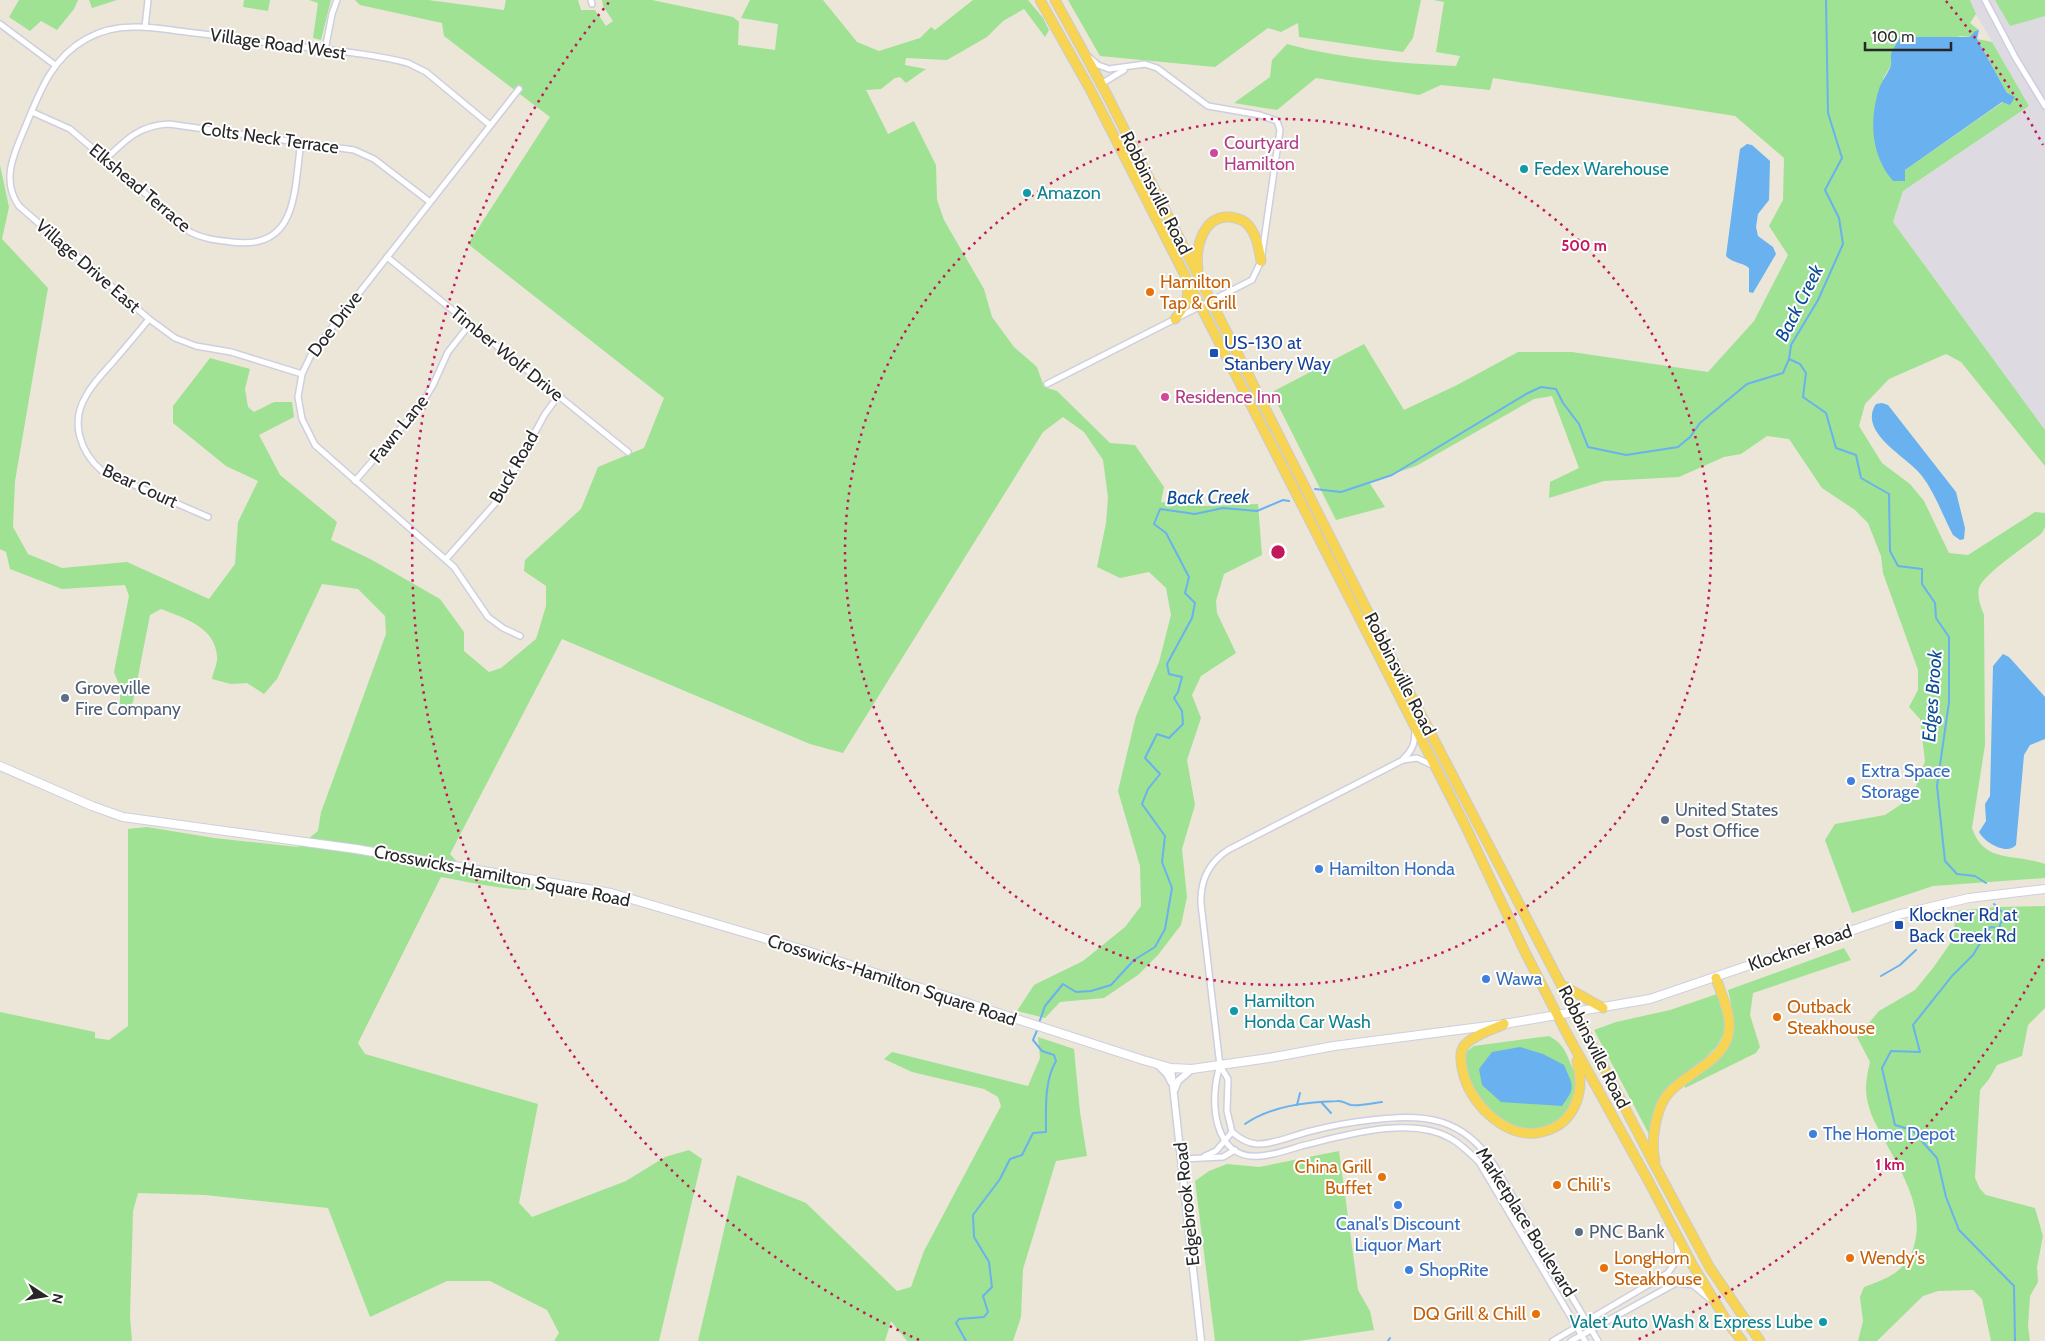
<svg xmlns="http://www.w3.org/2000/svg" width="2045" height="1341" font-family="Cabin,sans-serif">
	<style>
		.industrial { fill: #dedae2 }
		.green { fill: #9fe293 }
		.water { fill: #69b1ef }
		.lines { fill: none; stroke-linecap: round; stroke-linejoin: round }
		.stream { stroke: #69b1ef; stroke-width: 2 }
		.minor-casing { stroke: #cecee1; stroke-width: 8 }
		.tertiary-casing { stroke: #cecee1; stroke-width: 9 }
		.secondary-casing { stroke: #cecee1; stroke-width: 10 }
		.trunk-casing { stroke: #cbcbcb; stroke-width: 11 }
		.minor { stroke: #fff; stroke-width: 5 }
		.tertiary { stroke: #fff; stroke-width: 6 }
		.secondary { stroke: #fff; stroke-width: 8 }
		.trunk { stroke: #f8d453; stroke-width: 9 }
		.ring { fill: none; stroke: #c2185b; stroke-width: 2.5; stroke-dasharray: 2.5 5 }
		.hotel-dot { fill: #d1479c; stroke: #fff; stroke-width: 2 }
		.culture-dot { fill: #0f9aa8; stroke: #fff; stroke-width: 2 }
		.food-dot { fill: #e8710a; stroke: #fff; stroke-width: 2 }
		.transit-dot { fill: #1a4fb4; stroke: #fff; stroke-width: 2 }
		.service-dot { fill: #5c6f8a; stroke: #fff; stroke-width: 2 }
		.shop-dot { fill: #3f7fe0; stroke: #fff; stroke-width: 2 }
		.labels { text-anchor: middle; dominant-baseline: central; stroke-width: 4; stroke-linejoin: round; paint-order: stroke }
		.street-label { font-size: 18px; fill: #272727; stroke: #fff }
		.hotel-label { font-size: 18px; fill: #b23c85; stroke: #fff; text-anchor: start }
		.culture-label { font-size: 18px; fill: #0d838f; stroke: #fff; text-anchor: start }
		.food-label { font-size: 18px; fill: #c56008; stroke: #fff; text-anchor: start }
		.transit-label { font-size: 18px; fill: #164399; stroke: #fff; text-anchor: start }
		.service-label { font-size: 18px; fill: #4e5e75; stroke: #fff; text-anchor: start }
		.shop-label { font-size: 18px; fill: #366cbe; stroke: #fff; text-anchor: start }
		.water-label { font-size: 19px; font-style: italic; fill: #0c4c97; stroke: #fff }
		.centre { fill: #c2185b; stroke: #fff; stroke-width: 2.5 }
		.ring-label { font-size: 15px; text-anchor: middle; font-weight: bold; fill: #c2185b; stroke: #fff; stroke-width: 4; stroke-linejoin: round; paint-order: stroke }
	</style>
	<rect width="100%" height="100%" fill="#ebe6d8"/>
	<path class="industrial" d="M1970 0H2045V430L1893 222 1903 191 2029 106 1976 14Z"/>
	<g class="green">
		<path d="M19 0H78L74 9 57 30 41 21 30 31 9 17Z"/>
		<path d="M89 0H117L92 8Z"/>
		<path d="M244 0H270L268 11 243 7Z"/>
		<path d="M309 0H331L321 40 313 38 318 3Z"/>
		<path d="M355 0H428L504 10 506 0H578L581 10H595L606 26 613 21 603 6 602 0H652L733 17 739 22 738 45 775 50 778 24 741 18 750 0H823L857 42 879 51 920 38 931 27 935 30 973 0H1028L1043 18 1049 30 1045 37 1024 9 1003 21 987 37 947 60 906 58 905 65 926 69 906 83 900 77 895 78 881 89 866 90 888 134 914 121 936 165 937 200 944 220 984 289 992 317 1014 347 1037 367 1044 387 1057 391 1110 443 1135 445 1164 487 1161 502 1203 506 1258 504 1262 555 1224 574 1216 601 1217 613 1236 653 1201 676 1192 695 1201 718 1187 760 1195 805 1182 849 1187 897 1181 925 1158 955 1138 975 1104 998 1060 1002 1045 1018 1017 1011 1034 985 1083 961 1125 927 1141 906 1140 866 1118 791 1136 716 1159 662 1171 615 1166 588 1149 572 1120 578 1097 567 1106 523 1108 497 1103 460 1084 432 1063 417 1043 432 843 753 810 744 562 639 450 854 465 871 548 887C528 896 465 881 441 877L358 1043 365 1054 538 1104 519 1203 532 1217 626 1181 665 1157 689 1150 702 1159 659 1341H554L559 1333 547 1310 490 1281H447L370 1317 328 1208 205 1195 138 1193 133 1211 130 1316 132 1341H0V1012L95 1032V1038L109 1040 128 1026V829L147 827 214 838 298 847 318 831 321 812 327 796 386 634 385 616 358 589 322 584 277 679 264 694 247 683 231 684 212 679C213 672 218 663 217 656 215 627 184 618 161 609L150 615 133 702 128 710 120 708V687L114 672 129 596 125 585 62 589 10 569 6 552 0 549V165L9 207 2 239 48 288 15 481 13 527 28 554 62 568 127 562 209 599 235 564 238 522 258 481 226 466 173 423V406L210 358 250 369 245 389 248 407 254 412 274 402H292L294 417 259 435 280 475 337 522 331 540 372 560 440 599 464 632V651L489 672 501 668 536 639 546 606V586L524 571 525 560 581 509 598 467 644 448 664 398 468 244 550 117 444 36 442 23 360 5Z"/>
		<path d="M1068 0H1421L1413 38 1403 52 1299 37 1298 23 1281 32 1268 28 1215 67 1100 56Z"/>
		<path d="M1433 0H1970L1976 14 1970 23 1979 30 1975 31 1971 37 1960 36 1892 63 1883 79 1905 180V170L2003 102 2007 93 1977 39 1992 42 2029 106 1903 191 1893 222 2045 430V466L1961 362 1946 354 1889 379 1865 404 1859 426 1882 463 1910 484 1924 501 1949 553 1968 555 2035 512 2045 513V527L2042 533C2029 544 1983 574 1979 588 1977 597 1981 607 1984 615L1985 745 1972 828C1984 864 2014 853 2045 864V878L1933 886 1852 913 1825 840 1835 824 1885 815 1912 797 1925 761 1920 719 1909 707 1918 690V670L1883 573 1881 556 1868 523 1855 510 1822 488 1789 439 1767 436 1741 454 1724 457 1679 477 1604 481 1549 498 1550 482 1579 468 1552 396 1534 399 1416 466 1369 482 1385 507 1336 520 1273 395 1274 391 1364 344 1404 410 1457 385 1518 352H1572L1708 372 1754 321 1788 255 1769 226 1783 200 1784 158 1735 116 1493 78 1490 90 1441 85 1419 95 1316 78 1277 110 1234 103 1270 77 1272 60 1287 44C1341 59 1399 63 1456 66L1460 56 1436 52 1444 2Z"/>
		<path d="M1995 0H2045V16L2010 26Z"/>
		<path d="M2045 906V1008L2028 1025 2022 1056 1997 1065 1989 1079 1980 1090 1975 1178 1980 1189 1986 1195 2035 1208 2043 1236 2037 1267 2038 1282 2030 1296 2028 1326 2030 1341H1991L1982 1299 1973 1290 1938 1291 1923 1296 1877 1341H1858L1863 1321 1860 1297 1864 1287C1889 1278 1909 1270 1915 1242 1924 1203 1897 1165 1880 1132 1876 1124 1871 1116 1869 1107 1864 1091 1866 1079 1870 1062L1857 1037 1879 1011 1915 990 1933 968 1954 938 1955 911 1997 907Z"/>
		<path d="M1844 948 1851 960 1753 993 1750 1015 1760 1047 1756 1053 1685 1088V1082C1728 1049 1742 1047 1728 990Z"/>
		<path d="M1717 994 1725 1022 1723 1035 1717 1046 1702 1061 1670 1086 1650 1136 1594 1030 1616 1022 1670 1010Z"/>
		<path d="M1549 1036C1565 1045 1566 1053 1573 1069 1579 1084 1578 1095 1569 1108 1532 1161 1459 1104 1466 1052L1474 1046Z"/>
		<path d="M1038 1037 1074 1049 1080 1112 1087 1156 1056 1161 1023 1269 1021 1317 1013 1341H907L891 1321 885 1341H698L737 1175 806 1203 897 1291 911 1287 924 1251 1001 1106 998 1097 984 1089 912 1072 884 1059 892 1052 1028 1086 1040 1058Z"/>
		<path d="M1339 1151 1358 1290 1370 1311 1374 1330 1299 1341H1215L1195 1181 1209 1171 1227 1164 1259 1167Z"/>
	</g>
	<g class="water">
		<path d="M1979 30 1977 39 2007 93 2015 97 2010 105 2002 102 1905 170V181H1893C1871 155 1869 121 1879 89 1882 80 1888 74 1891 65 1892 61 1890 57 1891 54 1893 48 1898 42 1900 37H1970L1975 31Z"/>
		<path d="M1747 144 1752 145 1770 161 1769 200 1758 214 1756 227 1758 236 1773 247 1776 254 1753 293 1749 292V268C1742 262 1732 263 1726 256L1740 149Z"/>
		<path d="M1882 403 1888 405 1956 492 1965 528 1964 539 1960 540 1953 535C1943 516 1935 493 1922 476 1908 457 1857 433 1876 404Z"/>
		<path d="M2003 654 2009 657 2045 697V739L2030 745 2024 755 2016 845C2007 856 1984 842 1979 832L1986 821 1985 804 1990 796 1993 666Z"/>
		<path d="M1520 1047 1543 1054 1564 1065C1573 1086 1576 1087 1562 1106L1501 1102 1482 1085 1479 1069 1492 1052Z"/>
	</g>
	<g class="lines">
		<g class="stream">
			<path d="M1789 359 1800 364 1806 373 1803 397 1826 413 1836 448 1856 455 1861 478 1889 494 1890 551 1898 566 1922 569V584L1935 603 1936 618 1949 637V702L1937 786 1945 861 1957 874 1975 876 1986 883"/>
			<path d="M1315 489 1341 492 1392 475 1526 394 1541 387 1556 389 1563 403 1579 424 1588 447 1626 455 1678 447 1690 437 1700 423 1747 384 1783 373 1789 359 1791 345 1818 300 1843 244 1839 218 1825 190 1842 158 1828 113 1826 0"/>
			<path d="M1994 904 2004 914 1999 928 1990 927 1973 955 1952 976 1913 1025 1920 1052 1891 1051 1882 1068 1895 1125 1912 1130 1937 1158 1946 1197 1959 1230 2014 1286 2015 1341"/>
			<path d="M1881 976 1900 965 1916 950"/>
			<path d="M1039 1023 1045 1006 1063 984 1076 992 1091 991 1111 985 1134 960 1155 947 1165 929 1172 888 1162 862 1165 836 1142 804 1148 789 1160 774 1145 758 1157 734 1169 738 1183 724 1182 711 1174 698 1178 692 1182 677 1169 674 1167 664 1192 618 1195 603 1185 593 1189 577 1166 533 1154 524 1160 509 1195 514 1223 508 1257 511 1283 500 1289 501"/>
			<path d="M1321 1102 1331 1113"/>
			<path d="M1297 1105 1300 1093"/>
			<path d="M1245 1124C1271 1106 1306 1102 1337 1101 1342 1100 1346 1104 1351 1105 1361 1106 1372 1103 1382 1102"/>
			<path d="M966 1341 956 1323 959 1319 984 1317 988 1312 983 1296 992 1287 989 1262 974 1237 973 1215 1000 1179 1010 1159 1022 1155 1033 1133 1046 1132C1046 1110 1044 1081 1056 1061L1054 1055 1042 1051 1033 1040 1038 1028"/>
			<path d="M1388 1341 1390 1338"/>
		</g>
		<defs>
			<g id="minor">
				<path d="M591 0 592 4"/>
				<path d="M1985 0 2015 57 2045 106"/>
				<path d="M0 24 55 65"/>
				<path d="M145 27 148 0"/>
				<path d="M325 50 332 14 337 0"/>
				<path d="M1101 84 1124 70"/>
				<path d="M519 89 312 353 302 374 298 397 302 419 315 445 454 567 488 617 503 628 520 636"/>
				<path d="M32 112 70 129 190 232C203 239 217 240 232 242 299 251 294 189 301 141"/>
				<path d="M106 159C125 140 140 125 169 124L354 150 374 159 430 202"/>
				<path d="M387 257 628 452"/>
				<path d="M149 319C137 334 125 348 112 363 103 373 92 384 86 396 70 422 80 452 102 471L208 517"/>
				<path d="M302 374 231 352 196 346 175 338 149 319 19 206C0 179 15 152 26 125 40 91 52 58 86 39 100 31 117 27 133 27 151 26 169 30 186 32 214 35 241 39 269 43 314 49 365 52 408 63L426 72 490 125"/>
				<path d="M1047 384 1252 280 1261 261 1280 130 1277 121 1260 115 1208 106 1157 68 1145 64 1109 69 1098 65 1089 57"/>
				<path d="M355 481 421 405 433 385 448 352 470 324"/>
				<path d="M446 559 498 500 545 414 559 395"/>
				<path d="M1403 759C1413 750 1415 743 1415 729"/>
				<path d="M1432 765 1417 758 1403 760 1228 850C1208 863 1200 881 1201 904L1220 1066C1209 1098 1212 1161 1260 1156 1274 1155 1288 1150 1301 1146 1343 1136 1410 1115 1450 1138 1461 1144 1470 1153 1479 1162L1585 1341"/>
				<path d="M1220 1066 1228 1079 1227 1111 1232 1132C1239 1138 1246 1143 1256 1144 1273 1145 1294 1135 1311 1131 1331 1126 1351 1122 1371 1120 1424 1113 1463 1117 1494 1165L1598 1341"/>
				<path d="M1205 1156 1216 1151 1232 1132"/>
				<path d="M1182 1159 1223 1157 1235 1150"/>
				<path d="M1553 1341 1668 1273 1678 1258 1677 1243"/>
				<path d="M1571 1341 1676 1283 1693 1285 1710 1299"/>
			</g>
			<g id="tertiary">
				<path d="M1158 1065 1167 1074 1171 1082"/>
				<path d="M1171 1068 1201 1341"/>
				<path d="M1175 1089 1178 1081 1192 1069"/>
			</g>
			<path id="secondary" d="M0 766 92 806 123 817 356 849 611 893 804 950 1143 1060 1171 1068 1192 1069 1269 1058 1334 1046 1504 1024 1650 999 1897 915 1969 898 2045 889"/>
			<g id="trunk">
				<path d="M1040 0 1090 89 1465 825 1524 950 1566 1032 1649 1182 1692 1264 1728 1323 1742 1341"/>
				<path d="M1055 0 1105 91 1372 620 1653 1162 1710 1268 1760 1341"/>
				<path d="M1198 269C1195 248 1203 215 1230 217 1236 218 1241 219 1245 222 1256 231 1259 248 1261 261"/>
				<path d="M1175 319 1187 302 1188 284"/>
				<path d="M1562 985 1603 1008"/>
				<path d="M1504 1024C1492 1030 1473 1035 1464 1046 1459 1052 1461 1065 1463 1072 1469 1102 1504 1137 1536 1133 1574 1128 1586 1093 1577 1061"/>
				<path d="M1655 1161C1652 1150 1653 1138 1655 1126 1657 1116 1659 1107 1665 1098 1682 1073 1726 1063 1729 1030 1731 1013 1721 994 1716 978"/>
			</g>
		</defs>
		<use href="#minor" class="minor-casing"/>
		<use href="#tertiary" class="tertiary-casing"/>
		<use href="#secondary" class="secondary-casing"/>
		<use href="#trunk" class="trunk-casing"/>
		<use href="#minor" class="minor"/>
		<use href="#tertiary" class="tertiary"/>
		<use href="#secondary" class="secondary"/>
		<use href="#trunk" class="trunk"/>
	</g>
	<g class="ring">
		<circle cx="1278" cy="552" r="433"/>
		<path d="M2043 959A866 866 0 0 1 1637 1340M919 1340A866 866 0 0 1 610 1M1946 1A866 866 0 0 1 2043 145"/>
	</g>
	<g class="hotel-dot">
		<circle cx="1214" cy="153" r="5"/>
		<circle cx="1165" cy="397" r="5"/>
	</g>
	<g class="culture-dot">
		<circle cx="1524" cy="169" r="5"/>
		<circle cx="1027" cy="193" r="5"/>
		<circle cx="1234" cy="1011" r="5"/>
		<circle cx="1823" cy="1322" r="5"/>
	</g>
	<g class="food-dot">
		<circle cx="1150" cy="292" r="5"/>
		<circle cx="1777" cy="1017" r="5"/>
		<circle cx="1382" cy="1177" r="5"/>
		<circle cx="1557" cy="1185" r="5"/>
		<circle cx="1850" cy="1258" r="5"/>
		<circle cx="1604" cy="1268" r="5"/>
		<circle cx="1536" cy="1314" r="5"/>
	</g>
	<g class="transit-dot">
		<rect x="1209" y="348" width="10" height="10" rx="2.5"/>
		<rect x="1894" y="920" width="10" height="10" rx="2.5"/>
	</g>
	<g class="service-dot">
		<circle cx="65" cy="698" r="5"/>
		<circle cx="1665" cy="820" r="5"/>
		<circle cx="1579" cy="1232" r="5"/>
	</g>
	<g class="shop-dot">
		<circle cx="1851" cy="781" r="5"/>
		<circle cx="1319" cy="869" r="5"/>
		<circle cx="1486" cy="979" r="5"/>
		<circle cx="1813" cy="1134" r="5"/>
		<circle cx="1398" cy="1205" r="5"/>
		<circle cx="1409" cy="1270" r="5"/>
	</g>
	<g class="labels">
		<g class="street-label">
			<text transform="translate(278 44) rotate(8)">Village Road West</text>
			<text transform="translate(270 138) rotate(8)">Colts Neck Terrace</text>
			<text transform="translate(140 188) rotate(40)">Elkshead Terrace</text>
			<text transform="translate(1156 193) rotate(63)">Robbinsville Road</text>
			<text transform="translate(88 266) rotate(41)">Village Drive East</text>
			<text transform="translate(335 324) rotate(-53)">Doe Drive</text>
			<text transform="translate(507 354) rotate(39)">Timber Wolf Drive</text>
			<text transform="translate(399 429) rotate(-51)">Fawn Lane</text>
			<text transform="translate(514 467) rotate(-60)">Buck Road</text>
			<text transform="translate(140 486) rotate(25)">Bear Court</text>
			<text transform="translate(1400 674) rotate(63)">Robbinsville Road</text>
			<text transform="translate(502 876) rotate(11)">Crosswicks-Hamilton Square Road</text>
			<text transform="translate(1800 948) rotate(-19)">Klockner Road</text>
			<text transform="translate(892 980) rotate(18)">Crosswicks-Hamilton Square Road</text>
			<text transform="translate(1594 1047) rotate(63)">Robbinsville Road</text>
			<text transform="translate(1187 1204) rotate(-96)">Edgebrook Road</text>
			<text transform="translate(1526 1222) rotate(58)">Marketplace Boulevard</text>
		</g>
		<g class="hotel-label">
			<text x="1224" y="143">Courtyard<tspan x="1224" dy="21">Hamilton</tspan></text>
			<text x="1175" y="397">Residence Inn</text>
		</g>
		<g class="culture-label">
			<text x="1534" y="169">Fedex Warehouse</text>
			<text x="1037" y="193">Amazon</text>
			<text x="1244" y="1001">Hamilton<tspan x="1244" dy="21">Honda Car Wash</tspan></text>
			<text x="1813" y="1322" text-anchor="end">Valet Auto Wash &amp; Express Lube</text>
		</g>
		<g class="food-label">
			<text x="1160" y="282">Hamilton<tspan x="1160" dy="21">Tap &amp; Grill</tspan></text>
			<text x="1787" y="1007">Outback<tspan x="1787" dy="21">Steakhouse</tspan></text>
			<text x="1372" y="1167" text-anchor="end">China Grill<tspan x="1372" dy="21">Buffet</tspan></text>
			<text x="1567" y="1185">Chili's</text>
			<text x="1614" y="1258">LongHorn<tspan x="1614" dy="21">Steakhouse</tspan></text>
			<text x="1860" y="1258">Wendy's</text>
			<text x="1526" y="1314" text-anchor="end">DQ Grill &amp; Chill</text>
		</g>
		<g class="transit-label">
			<text x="1224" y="343">US-130 at<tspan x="1224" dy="21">Stanbery Way</tspan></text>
			<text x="1909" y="915">Klockner Rd at<tspan x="1909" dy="21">Back Creek Rd</tspan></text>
		</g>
		<g class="service-label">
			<text x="75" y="688">Groveville<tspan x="75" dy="21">Fire Company</tspan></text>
			<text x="1675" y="810">United States<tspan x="1675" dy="21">Post Office</tspan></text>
			<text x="1589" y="1232">PNC Bank</text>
		</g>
		<g class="shop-label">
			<text x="1861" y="771">Extra Space<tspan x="1861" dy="21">Storage</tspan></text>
			<text x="1329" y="869">Hamilton Honda</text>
			<text x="1496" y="979">Wawa</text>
			<text x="1823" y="1134">The Home Depot</text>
			<text x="1398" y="1224" text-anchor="middle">Canal's Discount<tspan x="1398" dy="21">Liquor Mart</tspan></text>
			<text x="1419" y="1270">ShopRite</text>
		</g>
		<g class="water-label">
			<text transform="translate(1799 303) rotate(-63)">Back Creek</text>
			<text transform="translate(1208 497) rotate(-1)">Back Creek</text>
			<text transform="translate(1932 696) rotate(-86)">Edges Brook</text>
		</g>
	</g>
	<circle cx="1278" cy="552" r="8" class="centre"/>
	<g class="ring-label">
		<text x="1584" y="251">500 m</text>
		<text x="1890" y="1170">1 km</text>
	</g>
	<g transform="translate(45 1296) rotate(102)" stroke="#ffffff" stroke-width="4" paint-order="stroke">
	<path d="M0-4L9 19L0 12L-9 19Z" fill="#272727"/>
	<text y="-8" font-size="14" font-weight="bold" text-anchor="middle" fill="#272727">N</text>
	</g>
	<path d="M1865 42v8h86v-8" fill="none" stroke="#272727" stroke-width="2.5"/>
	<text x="1872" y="42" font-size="15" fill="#272727" stroke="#ffffff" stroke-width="4" paint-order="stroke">100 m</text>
</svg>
